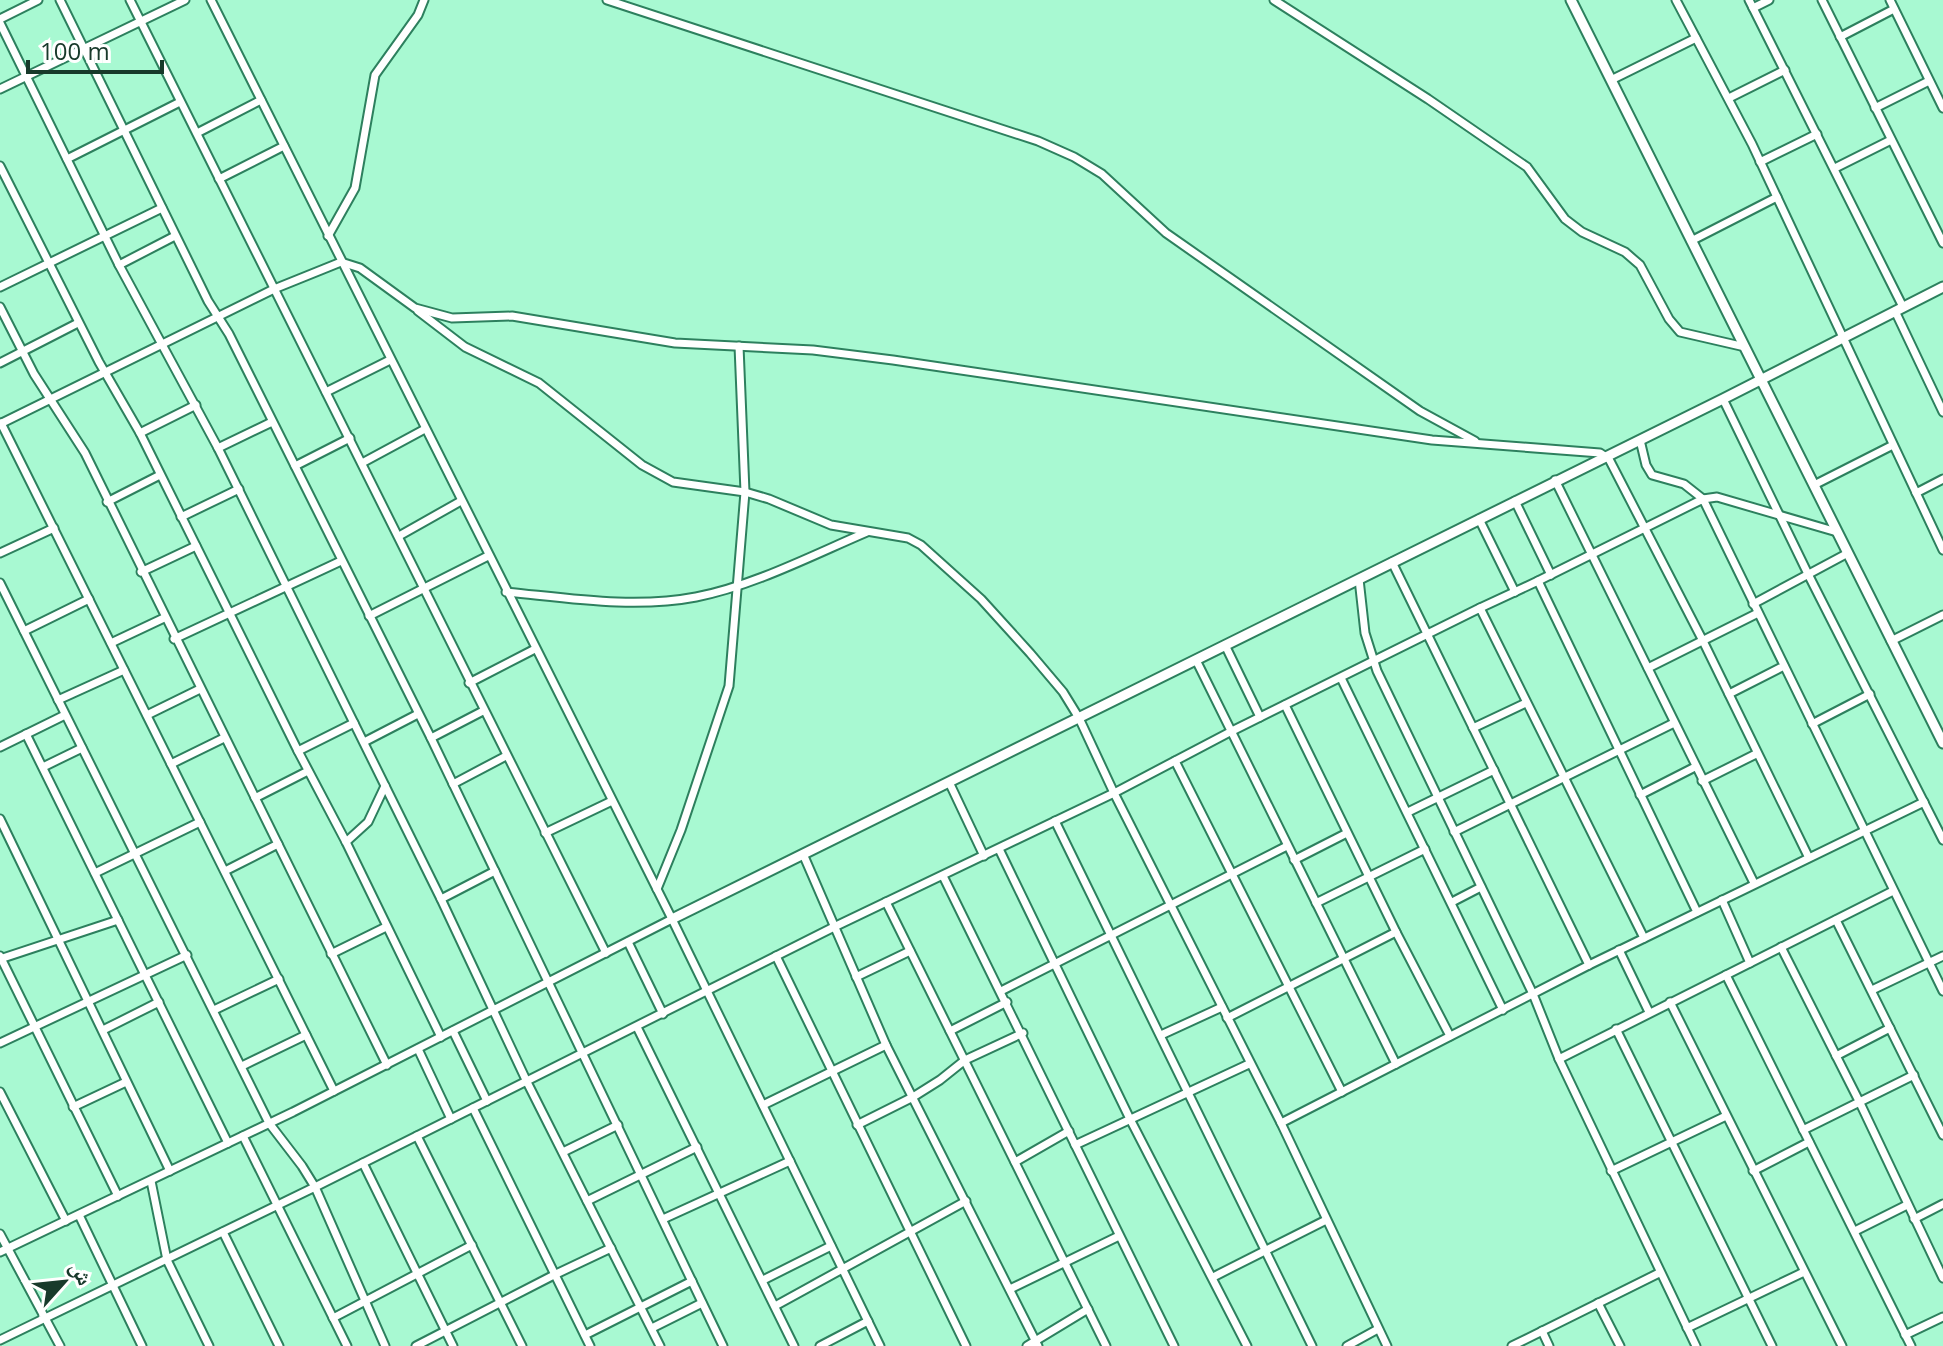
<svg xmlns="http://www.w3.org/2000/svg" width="1943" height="1346" font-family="'Open Sans','Noto Naskh Arabic',sans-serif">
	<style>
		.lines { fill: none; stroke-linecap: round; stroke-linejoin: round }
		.minor-casing { stroke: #2d805e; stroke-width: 11 }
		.tertiary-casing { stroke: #2d805e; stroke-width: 13 }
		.minor { stroke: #fff; stroke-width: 7 }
		.tertiary { stroke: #fff; stroke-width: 9 }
	</style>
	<rect width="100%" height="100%" fill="#a8f9d2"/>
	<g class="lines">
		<defs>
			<g id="minor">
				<path d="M60 0 208 301 229 334 431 738 723 1346"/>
				<path d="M130 0 606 953"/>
				<path d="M211 0 672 919 880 1346"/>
				<path d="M607 0 1038 141 1074 157 1102 174 1166 233 1420 411 1475 441"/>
				<path d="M1274 0 1428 99 1527 167 1565 219 1582 232 1625 252 1640 265 1669 319 1680 332 1745 347"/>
				<path d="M1676 0 1752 144 1943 550"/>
				<path d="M1749 0 1903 307"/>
				<path d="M1822 0 1943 243"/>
				<path d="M1890 0 1943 108"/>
				<path d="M1753 8 1769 0"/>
				<path d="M0 19 38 0"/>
				<path d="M0 23 119 265 218 448 441 899 527 1082 660 1346"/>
				<path d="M1840 37 1894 9"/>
				<path d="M1611 80 1696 38"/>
				<path d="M0 89 185 0"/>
				<path d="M1729 98 1785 70"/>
				<path d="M1875 108 1929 81"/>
				<path d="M197 133 261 100"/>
				<path d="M67 159 180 102"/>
				<path d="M1760 162 1817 134"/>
				<path d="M0 166 99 362 140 433 298 751 346 842 441 1037"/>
				<path d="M1835 168 1891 140"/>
				<path d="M219 179 284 146"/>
				<path d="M328 236 355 188 375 75 418 15 424 0"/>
				<path d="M1691 241 1777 197"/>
				<path d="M119 265 175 236"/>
				<path d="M0 287 162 208"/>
				<path d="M0 307 34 374 85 453 387 1065"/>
				<path d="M418 311 465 347 539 383 642 465 673 482 745 492 769 499 831 525 908 538 921 545 981 599 1030 653 1063 692 1079 718 1114 793 1281 1123 1387 1346"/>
				<path d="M1895 311 1943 412"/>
				<path d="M0 363 78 323"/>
				<path d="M326 392 390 360"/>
				<path d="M1723 399 1808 574 1943 840"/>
				<path d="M1 423 334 1091"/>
				<path d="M0 424 274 289 341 262 360 268 415 308 452 318 512 316 675 343 813 350 893 360 1432 440 1600 453 1609 459 1703 641 1808 856"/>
				<path d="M140 433 196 405"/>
				<path d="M1640 440 1646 465 1652 475 1684 484 1703 499 1717 497 1837 532"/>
				<path d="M218 448 272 422"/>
				<path d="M362 463 425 429"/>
				<path d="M295 466 350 438"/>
				<path d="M1555 480 1754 883"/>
				<path d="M1814 485 1893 445"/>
				<path d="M1916 493 1943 479"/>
				<path d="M1515 501 1551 575"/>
				<path d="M107 502 160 475"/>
				<path d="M181 517 239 489"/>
				<path d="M1479 519 1515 592"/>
				<path d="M399 536 461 501"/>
				<path d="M0 553 54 528"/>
				<path d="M1392 562 1589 965"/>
				<path d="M141 572 196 546"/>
				<path d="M1359 579 1365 633 1377 671 1533 994 1559 1059 1696 1346"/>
				<path d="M1538 581 1703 499 1943 991"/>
				<path d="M0 583 269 1123 302 1166 315 1187 385 1346"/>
				<path d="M506 592C568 598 634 609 696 597 753 586 813 555 867 532"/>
				<path d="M1753 604 1848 553"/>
				<path d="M1480 608 1538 581 1697 912"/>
				<path d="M369 616 488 556"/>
				<path d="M24 631 89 599"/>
				<path d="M174 639 341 561"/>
				<path d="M1891 641 1943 615"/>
				<path d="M111 643 164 618"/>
				<path d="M1225 645 1260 717"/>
				<path d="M1196 660 1396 1064"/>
				<path d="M1648 668 1758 613"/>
				<path d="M1341 678 1503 1010"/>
				<path d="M469 683 535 649"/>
				<path d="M1729 694 1784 666"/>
				<path d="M58 700 124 670"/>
				<path d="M1285 705 1396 932 1450 1036"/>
				<path d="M147 715 200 689"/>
				<path d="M1812 724 1870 694"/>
				<path d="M1473 728 1526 703"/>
				<path d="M26 734 228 1143"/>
				<path d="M431 738 483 711"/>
				<path d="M364 742 418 714"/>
				<path d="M0 747 65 715"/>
				<path d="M298 751 354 723"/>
				<path d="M1175 761 1342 1092"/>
				<path d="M171 764 224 738"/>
				<path d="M43 767 82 748"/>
				<path d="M1702 781 1756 754"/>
				<path d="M949 782 984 856"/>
				<path d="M453 784 506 756"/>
				<path d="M1640 795 1695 767"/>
				<path d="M255 798 308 771"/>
				<path d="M1408 812 1494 770"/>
				<path d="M0 819 170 1171"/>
				<path d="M1055 821 1312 1346"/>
				<path d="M1454 832 1674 723"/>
				<path d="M545 833 612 801"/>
				<path d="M346 842 368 822 385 786"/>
				<path d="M999 849 1130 1119 1247 1346"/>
				<path d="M803 854 886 1045 1038 1346"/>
				<path d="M1294 860 1347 833"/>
				<path d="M225 871 278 844"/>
				<path d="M95 873 200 822"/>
				<path d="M943 876 1174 1346"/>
				<path d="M657 889 681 830 729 686 745 492 739 346"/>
				<path d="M441 899 495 871"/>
				<path d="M1722 900 1750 963"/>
				<path d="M886 902 1106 1346"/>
				<path d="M1452 902 1481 887"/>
				<path d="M1316 903 1425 849"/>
				<path d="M1836 920 1943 1135"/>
				<path d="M628 942 663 1014"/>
				<path d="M1781 947 1860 1103 1943 1278"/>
				<path d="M1619 950 1649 1012"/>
				<path d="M331 954 386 927"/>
				<path d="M0 956 118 1196"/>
				<path d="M776 956 966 1346"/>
				<path d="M0 959 118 920"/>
				<path d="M1726 975 1911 1346"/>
				<path d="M856 977 910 951"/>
				<path d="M1872 990 1943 956"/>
				<path d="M1001 991 1287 846"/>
				<path d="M1670 1002 1842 1346"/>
				<path d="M214 1010 279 979"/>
				<path d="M1227 1018 1396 932"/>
				<path d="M637 1027 794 1346"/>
				<path d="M1616 1029 1772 1346"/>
				<path d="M103 1030 159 1002"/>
				<path d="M453 1031 487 1101"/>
				<path d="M950 1031 1007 1002"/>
				<path d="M1161 1035 1222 1007"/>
				<path d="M0 1043 187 955"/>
				<path d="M418 1049 451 1119"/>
				<path d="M1836 1056 1890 1028"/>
				<path d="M1559 1059 1893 891"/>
				<path d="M242 1066 306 1035"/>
				<path d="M0 1092 66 1221"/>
				<path d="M763 1105 886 1045"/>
				<path d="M73 1107 126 1082"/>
				<path d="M473 1108 590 1346"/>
				<path d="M1281 1123 1589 965 1924 802"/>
				<path d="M857 1125 913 1097 940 1080 965 1060 1023 1033"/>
				<path d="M1803 1130 1914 1075"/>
				<path d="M243 1136 347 1346"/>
				<path d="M417 1136 522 1346"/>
				<path d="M1075 1145 1249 1064"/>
				<path d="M563 1152 618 1125"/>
				<path d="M1015 1162 1069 1131"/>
				<path d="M363 1163 453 1346"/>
				<path d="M1611 1171 1726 1116"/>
				<path d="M1753 1171 1809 1142"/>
				<path d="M151 1181 167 1260 209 1346"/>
				<path d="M587 1201 697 1147"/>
				<path d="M79 1215 142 1346"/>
				<path d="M663 1219 790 1161"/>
				<path d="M1914 1219 1943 1204"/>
				<path d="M1855 1231 1907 1205"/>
				<path d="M223 1232 279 1346"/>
				<path d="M0 1234 60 1346"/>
				<path d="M0 1252 293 1112 672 919"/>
				<path d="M1213 1277 1326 1220"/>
				<path d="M763 1280 831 1246"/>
				<path d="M1010 1289 1119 1236"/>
				<path d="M1598 1303 1620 1346"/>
				<path d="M775 1306 966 1201"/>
				<path d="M333 1318 472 1245"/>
				<path d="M652 1328 702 1303"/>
				<path d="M1687 1328 1804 1272"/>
				<path d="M1542 1331 1549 1346"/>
				<path d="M585 1335 692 1281"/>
				<path d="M1905 1335 1943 1317"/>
				<path d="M0 1340 315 1187 834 927 1114 793 1230 732 1480 608 1644 938"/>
				<path d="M416 1346 554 1275 611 1248"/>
				<path d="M820 1346 868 1321"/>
				<path d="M1027 1346 1088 1309"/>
				<path d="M1347 1346 1378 1329"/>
				<path d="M1512 1346 1659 1273"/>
			</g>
			<g id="tertiary">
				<path d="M1571 0 1943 743"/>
				<path d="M672 919 1723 399 1943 287"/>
			</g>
		</defs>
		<use href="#minor" class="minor-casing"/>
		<use href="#tertiary" class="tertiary-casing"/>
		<use href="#minor" class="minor"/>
		<use href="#tertiary" class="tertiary"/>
	</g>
	<g transform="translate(64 1282) rotate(63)" stroke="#ffffff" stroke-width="6" paint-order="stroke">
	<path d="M0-6L14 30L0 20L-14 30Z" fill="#183a2b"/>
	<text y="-12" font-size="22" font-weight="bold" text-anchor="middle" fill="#183a2b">ش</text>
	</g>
	<path d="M28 60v12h134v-12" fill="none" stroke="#183a2b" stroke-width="4"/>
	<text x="40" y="60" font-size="24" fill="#183a2b" stroke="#ffffff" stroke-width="6" paint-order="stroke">100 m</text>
</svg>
